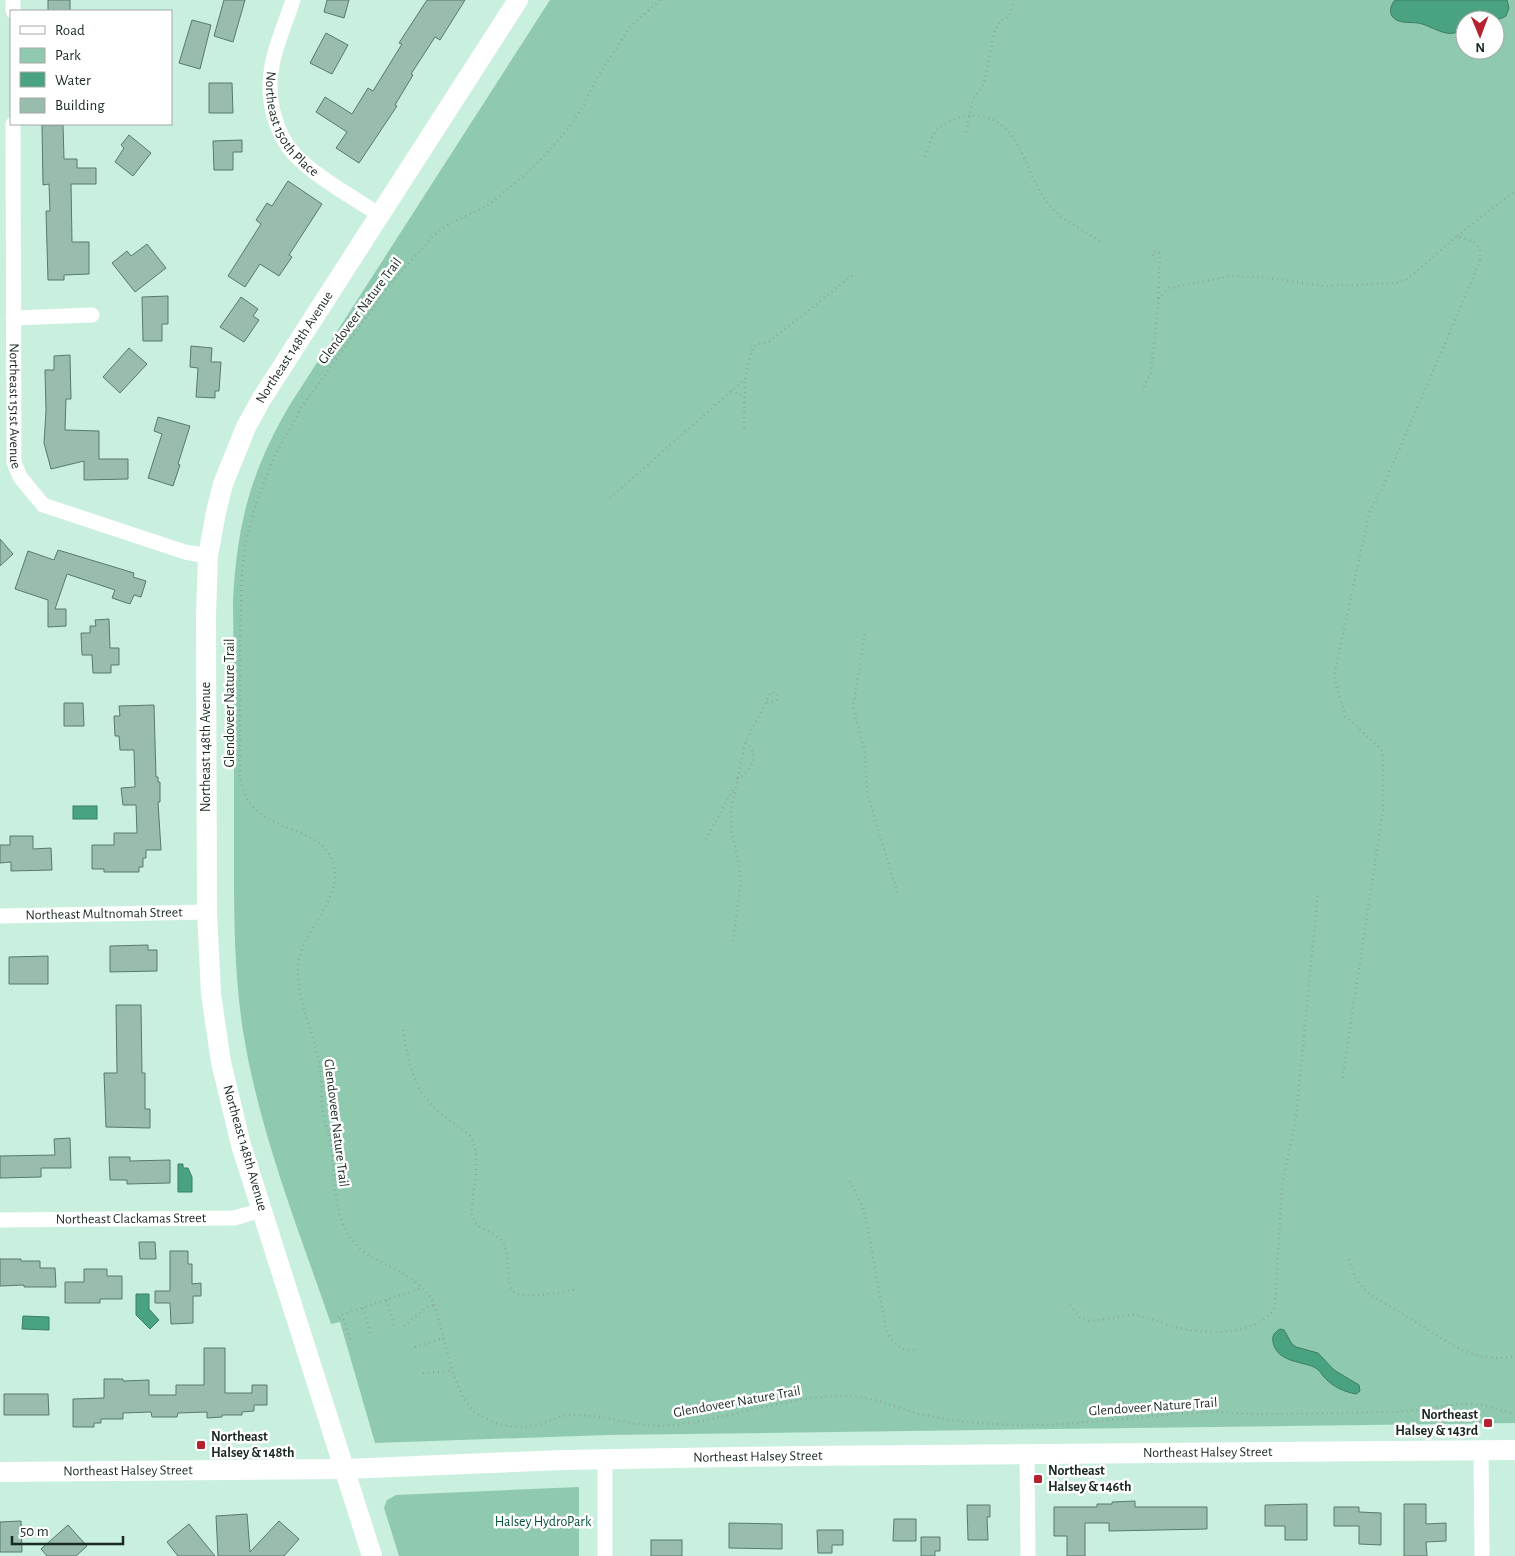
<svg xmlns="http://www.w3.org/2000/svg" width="1515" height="1556" font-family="'Alegreya Sans',sans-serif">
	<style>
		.green { fill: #8fcab0; fill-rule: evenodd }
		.water { fill: #49a381; stroke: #3b7e65 }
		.building { fill: #98bdac; stroke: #587a6b }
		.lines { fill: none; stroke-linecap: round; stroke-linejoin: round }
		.path { stroke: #8ca99c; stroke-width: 2.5; stroke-dasharray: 1 4; stroke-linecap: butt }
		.minor { stroke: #fff; stroke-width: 15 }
		.secondary { stroke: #fff; stroke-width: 20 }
		.poi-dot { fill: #b42230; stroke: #fff; stroke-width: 2 }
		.labels { text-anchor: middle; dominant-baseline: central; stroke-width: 5; stroke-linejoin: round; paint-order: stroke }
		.street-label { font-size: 14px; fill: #1b2923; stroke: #fff }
		.poi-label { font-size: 14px; font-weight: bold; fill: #1b2923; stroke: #fff; text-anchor: start }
		.park-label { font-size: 14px; fill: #06523b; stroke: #fff }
	</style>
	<rect width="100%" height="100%" fill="#c9efde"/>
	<g class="green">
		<path d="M550 0H1515V1423L607 1435 375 1443 340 1322 331 1324C298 1228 259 1131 243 1031 233 966 234 900 234 835 234 757 234 679 233 601 237 523 251 470 291 403ZM1465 20H1495V50H1465Z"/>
		<path d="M579 1487V1556H399L384 1508 387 1500 396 1495Z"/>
	</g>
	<g class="water">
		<path d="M1397 0H1507L1509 8 1506 16C1496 23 1478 20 1465 20 1465 25 1464 27 1460 30 1448 40 1431 25 1418 23 1410 22 1397 24 1392 16 1389 11 1391 6 1394 1Z"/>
		<rect x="73" y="806" width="24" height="13"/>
		<path d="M178 1164H183V1168H188L192 1177V1192H178Z"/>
		<path d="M136 1294H149V1309L159 1320 150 1329 136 1315Z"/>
		<path d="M23 1316 49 1317V1330L22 1329Z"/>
		<path d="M1280 1329 1284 1330 1292 1344 1296 1347 1318 1353 1334 1370 1359 1385 1360 1391 1356 1394C1345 1392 1333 1387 1325 1378 1321 1374 1319 1369 1314 1367 1300 1361 1277 1362 1273 1342 1272 1335 1274 1333 1280 1329Z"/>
	</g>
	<g class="building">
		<rect x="48" y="0" width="22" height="11"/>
		<path d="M224 0H245L233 42 214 36Z"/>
		<path d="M327 0H349L344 18 324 12Z"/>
		<path d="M427 0H465L440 40 435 37 411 74 413 75 395 105 397 106 359 163 336 148 347 132 316 112 325 97 352 114 368 88 373 91 402 44 399 43Z"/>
		<path d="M192 20 211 25 200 69 179 63Z"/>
		<path d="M326 33 348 45 332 74 310 63Z"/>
		<path d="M209 83H232L233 113H209Z"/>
		<path d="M42 125H63L64 159H77V168H96V184H71L72 242H89V274L64 275V280H48L46 211H50L49 184 43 185Z"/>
		<path d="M129 135 151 153 133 176 115 162 124 148 121 145Z"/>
		<path d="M242 140V152H233V170H214L213 141Z"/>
		<path d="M288 181 322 204 289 255 292 257 279 276 260 264 245 287 228 276 261 224 256 220 267 203 272 206Z"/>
		<path d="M147 244 166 268 135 292 112 263 127 251 131 256Z"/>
		<path d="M168 296V324H162V341H143L142 297Z"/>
		<path d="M241 297 258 309 253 316 259 320 244 342 220 327Z"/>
		<path d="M191 346 212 348 211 362H221L219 391H215V398L196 397 198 368 190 367Z"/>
		<path d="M129 348 147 364 120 393 103 377Z"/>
		<path d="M70 355 71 399H66L65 430 99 431V459H128V479L84 480V461L51 469 44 443 46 411 45 370H54V356Z"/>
		<path d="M158 417 190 426 178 464 180 465 173 486 148 478 162 434 154 431Z"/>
		<path d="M0 539 13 554 0 566Z"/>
		<path d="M58 550 134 573 133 577 146 581 141 597 134 595 130 604 112 598 115 590 67 574 55 609H66V626L48 627V600L15 589 28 551 54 560Z"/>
		<path d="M109 619 110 648H119V665H111V673H93L92 655H82L81 633H90V626H96L95 620Z"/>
		<path d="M64 703H83L84 726H64Z"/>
		<path d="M154 705 156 777H158V782H160V802H158L161 850H146V858H143V867H139V872H104V869H92V845H114V833H137L136 805H123L121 788 135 787 134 750H120L119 736H115L114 716H120L119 706Z"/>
		<path d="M10 836H33V849L51 848 52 870 11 871V862L0 863V845H10Z"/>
		<path d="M148 945V950H157V971L110 972V946Z"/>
		<path d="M48 956V984H9V957Z"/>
		<path d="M116 1005H141L142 1073H145V1109H150V1128L106 1127 104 1073H117Z"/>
		<path d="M70 1138 71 1168H41V1177L0 1178V1156L55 1155 54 1139Z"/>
		<path d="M109 1157H130V1161L170 1160V1183L127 1184V1180H110Z"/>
		<path d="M139 1242H155L156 1259H140Z"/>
		<path d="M170 1251H188V1264H192V1284L201 1283V1296H193V1323L171 1324 170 1303H155V1291H170Z"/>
		<path d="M0 1259H21V1261H40V1268H55L56 1287H24V1285L0 1286Z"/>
		<path d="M84 1269H107V1276H122V1299H100V1303H65V1282H84Z"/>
		<path d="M204 1348H225V1393H252V1385H267V1405H254V1411L242 1412V1415H222V1417L207 1418V1412L178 1413 177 1417H152L151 1412 123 1413V1419H101V1423H94V1427H73V1399L104 1398V1379H123V1381L149 1380V1395H176V1385H204Z"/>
		<path d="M4 1394H48L49 1415H4Z"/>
		<path d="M1135 1501V1507H1207V1529L1109 1531V1523H1085V1556H1067V1536H1054V1507H1097V1504H1112V1502Z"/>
		<path d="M1307 1504V1540H1285V1526H1265V1505Z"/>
		<path d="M1404 1504H1426V1524L1446 1523V1541L1426 1542 1427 1556H1404Z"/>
		<path d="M967 1505H990V1517H987L988 1540H968Z"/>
		<path d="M1334 1507H1359V1512L1381 1513V1545L1359 1544V1526H1334Z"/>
		<path d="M247 1514 250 1552 279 1521 299 1539 284 1556H218L216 1516Z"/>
		<path d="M894 1519H916V1541H893Z"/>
		<path d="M21 1521 22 1552H0V1522Z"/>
		<path d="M729 1523 782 1524V1549L729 1548Z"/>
		<path d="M189 1524 215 1556H178L167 1542Z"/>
		<path d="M68 1525 87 1546 76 1556H47L41 1549Z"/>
		<path d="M817 1530H843V1545H832V1553H818Z"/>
		<path d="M921 1537H940V1551H935V1556H921Z"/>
		<rect x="651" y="1540" width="31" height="16"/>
	</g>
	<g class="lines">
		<g class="path">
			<path d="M660 0 630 27 597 78 583 106 569 128 547 153 528 172 487 206 453 222 437 232 391 283 301 408 272 461 256 504 246 541 242 572 240 638V778C243 790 246 801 256 810 278 832 326 830 334 866 342 901 300 932 298 966 297 1003 316 1037 321 1073 323 1087 320 1103 324 1118 326 1127 330 1134 331 1144 335 1173 332 1195 343 1224 360 1267 406 1262 431 1298 436 1306 437 1315 440 1324 446 1346 455 1392 471 1408 477 1415 485 1419 494 1422 511 1429 529 1428 547 1422 555 1419 563 1415 573 1415 606 1414 638 1429 672 1425 729 1419 783 1397 841 1396 873 1395 891 1407 920 1414 955 1422 992 1425 1028 1425 1091 1425 1154 1413 1218 1412 1230 1412 1242 1414 1254 1414 1296 1414 1339 1413 1381 1412 1396 1412 1411 1411 1426 1409 1441 1407 1456 1403 1471 1404 1486 1404 1500 1411 1515 1414"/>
			<path d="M966 132 973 99 984 83 995 29 1001 20 1009 17 1014 0"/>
			<path d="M925 157C932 138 931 130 950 121 955 119 960 117 965 116 1023 110 1022 175 1051 207 1063 221 1085 231 1101 242"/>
			<path d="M1457 236 1515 191"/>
			<path d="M1158 298 1160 254 1157 251 1153 252 1154 259 1159 261"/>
			<path d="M1144 387 1151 372 1159 297 1169 288 1231 276 1259 277 1326 286 1396 283 1407 279 1416 272 1457 236 1472 241 1480 248V262L1383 487 1377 496 1369 514 1334 676 1345 716 1378 746 1382 751 1383 757V810L1342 1082"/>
			<path d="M731 391 745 397"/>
			<path d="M744 428 745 379"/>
			<path d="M610 498 745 379 751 352 754 346 770 341 854 274"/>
			<path d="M865 634 853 708 865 753 867 793 898 895"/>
			<path d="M737 779C751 771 762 754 745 742"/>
			<path d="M706 839 734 788"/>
			<path d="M733 941 741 882 739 865 731 828V810L745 743 771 692 777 694V700L772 702H766"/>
			<path d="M403 1030C408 1056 411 1084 431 1104 442 1116 457 1125 470 1136 484 1161 471 1187 472 1214 473 1230 494 1230 502 1241 508 1249 507 1260 508 1270 509 1277 509 1287 514 1292 523 1300 566 1291 578 1289"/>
			<path d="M850 1181 862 1205 866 1219 886 1329C892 1343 900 1351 916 1350"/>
			<path d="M1349 1259 1355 1278 1368 1293 1461 1350 1479 1356 1497 1358 1515 1356"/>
			<path d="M387 1300 394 1326"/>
			<path d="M1070 1305 1080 1318 1090 1321 1133 1315C1148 1317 1161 1323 1175 1327 1199 1333 1233 1335 1256 1324 1264 1319 1272 1315 1275 1306L1282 1186 1296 1117 1318 893"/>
			<path d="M363 1308 370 1333"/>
			<path d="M404 1326 427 1307 434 1305"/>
			<path d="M350 1339 343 1318 338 1319 337 1317 339 1316 422 1288"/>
			<path d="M415 1347 444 1338"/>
			<path d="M423 1373 445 1372 453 1370"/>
		</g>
		<g class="minor">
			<path d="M13 0V11"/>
			<path id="s1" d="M293 0C286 22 276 43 272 66 266 95 274 133 295 155 316 177 354 198 380 215"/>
			<path id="s2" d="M13 124 14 462 20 477 43 505 185 552 208 556"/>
			<path d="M13 318 92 315"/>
			<path id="s3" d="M0 916 207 912"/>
			<path id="s4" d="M0 1220 234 1218 262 1210"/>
			<path d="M1481 1450 1482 1556"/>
			<path d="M1027 1455 1028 1556"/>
			<path d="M605 1459V1556"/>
		</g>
		<g class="secondary">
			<path id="s5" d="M0 1472 345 1469 561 1460 801 1456 1515 1450"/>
			<path id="s6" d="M372 1556 241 1145 221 1062 211 994 207 912 206 615 208 556 216 512 223 484 246 427 262 398 518 0"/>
		</g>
	</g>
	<g class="poi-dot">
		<rect x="1483" y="1418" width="10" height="10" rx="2.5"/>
		<rect x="196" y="1440" width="10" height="10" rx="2.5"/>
		<rect x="1033" y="1474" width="10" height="10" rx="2.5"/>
	</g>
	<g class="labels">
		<g class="street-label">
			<text stroke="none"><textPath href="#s1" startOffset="134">Northeast 150th Place</textPath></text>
			<text transform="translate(360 311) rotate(-53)">Glendoveer Nature Trail</text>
			<text stroke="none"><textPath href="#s6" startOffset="1252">Northeast 148th Avenue</textPath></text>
			<text stroke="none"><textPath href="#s2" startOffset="282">Northeast 151st Avenue</textPath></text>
			<text transform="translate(230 703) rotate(-90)">Glendoveer Nature Trail</text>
			<text transform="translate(206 747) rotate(-90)">Northeast 148th Avenue</text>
			<text stroke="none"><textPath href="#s3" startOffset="104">Northeast Multnomah Street</textPath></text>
			<text transform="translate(336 1123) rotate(83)">Glendoveer Nature Trail</text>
			<text transform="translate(245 1148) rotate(74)">Northeast 148th Avenue</text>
			<text stroke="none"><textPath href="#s4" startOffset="131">Northeast Clackamas Street</textPath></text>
			<text transform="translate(737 1402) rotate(-10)">Glendoveer Nature Trail</text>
			<text transform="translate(1153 1407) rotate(-4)">Glendoveer Nature Trail</text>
			<text stroke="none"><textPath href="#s5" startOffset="1208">Northeast Halsey Street</textPath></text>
			<text stroke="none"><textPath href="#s5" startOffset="758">Northeast Halsey Street</textPath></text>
			<text stroke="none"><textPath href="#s5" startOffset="128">Northeast Halsey Street</textPath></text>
		</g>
		<g class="poi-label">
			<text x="1478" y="1415" text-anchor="end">Northeast<tspan x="1478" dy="16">Halsey &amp; 143rd</tspan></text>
			<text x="211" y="1437">Northeast<tspan x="211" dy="16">Halsey &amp; 148th</tspan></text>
			<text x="1048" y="1471">Northeast<tspan x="1048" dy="16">Halsey &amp; 146th</tspan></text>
		</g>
		<g class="park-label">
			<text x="543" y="1522">Halsey HydroPark</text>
		</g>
	</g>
	<rect x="10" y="10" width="162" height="115" fill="#ffffff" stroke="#a4a9a7"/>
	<rect x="20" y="26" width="25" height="8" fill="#ffffff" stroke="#a4a9a7"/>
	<text x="55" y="35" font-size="15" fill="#1b2923">Road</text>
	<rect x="20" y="48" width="25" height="15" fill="#8fcab0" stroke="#a4a9a7"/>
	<text x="55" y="60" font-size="15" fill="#1b2923">Park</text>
	<rect x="20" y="72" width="25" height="15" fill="#49a381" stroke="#a4a9a7"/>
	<text x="55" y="85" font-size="15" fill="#1b2923">Water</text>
	<rect x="20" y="98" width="25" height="15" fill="#98bdac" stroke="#a4a9a7"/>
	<text x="55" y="110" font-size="15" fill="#1b2923">Building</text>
	<g transform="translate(1480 35) rotate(179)"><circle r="24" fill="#ffffff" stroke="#a4a9a7"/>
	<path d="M0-4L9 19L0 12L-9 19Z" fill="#b42230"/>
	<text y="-8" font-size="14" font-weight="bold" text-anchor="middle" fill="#1b2923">N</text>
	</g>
	<path d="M12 1536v8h111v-8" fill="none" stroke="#1b2923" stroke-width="2.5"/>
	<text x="20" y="1536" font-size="15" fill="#1b2923" stroke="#ffffff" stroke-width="4" paint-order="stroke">50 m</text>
</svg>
